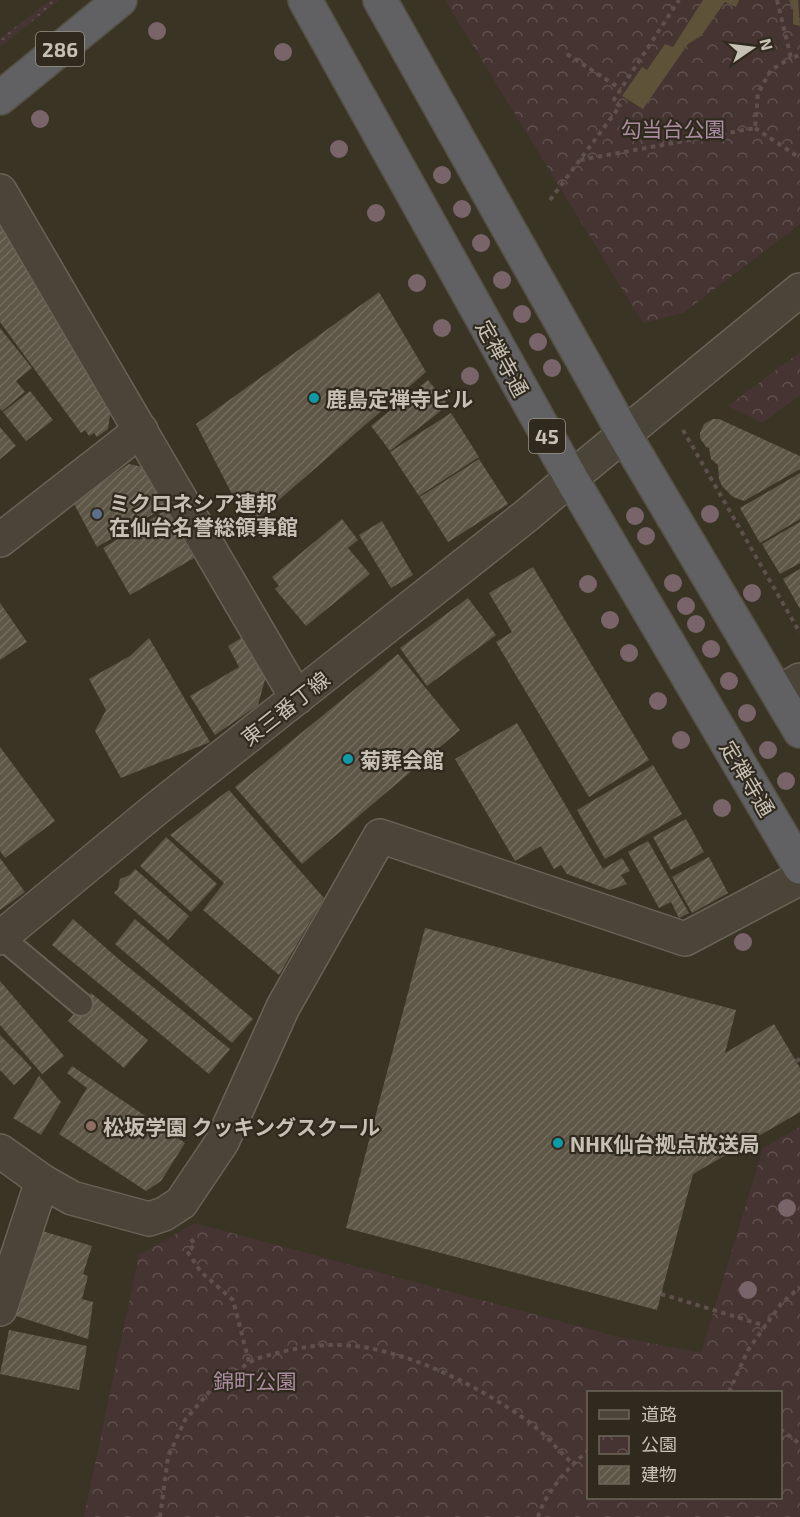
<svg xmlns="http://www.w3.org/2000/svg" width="800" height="1517" font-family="'Exo 2','Noto Sans JP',sans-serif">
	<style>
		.grass { fill: url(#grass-dots) }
		.park { fill: url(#park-crowns); fill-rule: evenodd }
		.water { fill: #5e5238 }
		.building { fill: url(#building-hatch) }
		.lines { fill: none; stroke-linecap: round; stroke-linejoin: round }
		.service-casing { stroke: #696357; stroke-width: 26 }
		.minor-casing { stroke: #696357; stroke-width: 36 }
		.tertiary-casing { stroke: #696357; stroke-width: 36 }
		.trunk-casing { stroke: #565044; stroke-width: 36 }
		.path { stroke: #5f504c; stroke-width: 4; stroke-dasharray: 4.5 4.5; stroke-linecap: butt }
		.service { stroke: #4b4539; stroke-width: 22 }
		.minor { stroke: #4b4539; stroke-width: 33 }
		.tertiary { stroke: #4b4539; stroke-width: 33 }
		.trunk { stroke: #616164; stroke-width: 33 }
		.tree { fill: #786469 }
		.culture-dot { fill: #0f9aa8; stroke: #302a1e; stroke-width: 2 }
		.service-dot { fill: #5c6f8a; stroke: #302a1e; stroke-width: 2 }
		.education-dot { fill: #8d6e63; stroke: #302a1e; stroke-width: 2 }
		.labels { text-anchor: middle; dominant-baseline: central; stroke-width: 4.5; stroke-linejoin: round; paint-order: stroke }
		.shield { fill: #302a1e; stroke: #999487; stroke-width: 1.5 }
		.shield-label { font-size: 20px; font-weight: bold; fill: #c6c1b4 }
		.park-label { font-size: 21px; fill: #aa8ba0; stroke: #302a1e }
		.street-label { font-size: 21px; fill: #c6c1b4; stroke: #302a1e }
		.poi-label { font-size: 21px; font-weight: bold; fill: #c6c1b4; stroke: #302a1e; text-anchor: start }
	</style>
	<defs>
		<pattern id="grass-dots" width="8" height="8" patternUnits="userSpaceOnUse" patternTransform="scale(1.5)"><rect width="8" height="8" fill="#463433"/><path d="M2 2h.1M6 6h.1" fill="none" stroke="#5f504e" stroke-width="1.8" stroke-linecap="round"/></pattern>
		<pattern id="park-crowns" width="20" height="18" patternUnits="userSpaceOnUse" patternTransform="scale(1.5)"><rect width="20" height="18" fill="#463433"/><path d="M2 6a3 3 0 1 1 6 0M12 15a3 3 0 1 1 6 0" fill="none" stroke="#5f504e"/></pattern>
		<pattern id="building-hatch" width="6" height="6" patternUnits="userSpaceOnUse" patternTransform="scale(1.5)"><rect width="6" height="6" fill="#5e5747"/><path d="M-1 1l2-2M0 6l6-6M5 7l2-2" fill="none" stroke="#746d5f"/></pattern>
	</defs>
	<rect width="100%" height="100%" fill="#3a3425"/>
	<path class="grass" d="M50 0H59L0 47V39Z"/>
	<g class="park">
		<path d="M445 0H800V224L683 313 643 323Z"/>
		<path d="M800 352V395L763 423 728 406Z"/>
		<path d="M800 1127V1517H84L139 1255 195 1223 619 1337 701 1353 763 1148ZM588 1392H780V1498H588Z"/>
	</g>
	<g class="water">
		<path d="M703 0H739L736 7 725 2 701 36 688 44 643 109 622 96 642 67 647 70 665 44 673 47Z"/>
		<path d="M789 0H798L800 26 793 24V10Z"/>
	</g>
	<g class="building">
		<path d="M0 214 111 408 108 429 97 437 94 433 89 436 85 430 81 433 0 322Z"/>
		<path d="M379 292 426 372 257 519 254 513 249 516 238 496 234 498 196 424Z"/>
		<path d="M0 328 32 368 16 381 25 392 2 411 0 409Z"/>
		<path d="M428 380 448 405 390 451 371 426Z"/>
		<path d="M30 391 53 420 26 441 3 412Z"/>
		<path d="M451 413 479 457 419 496 390 452Z"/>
		<path d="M713 419H719L800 456V469L744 501 733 497 722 486 719 479 718 465 711 459 709 448 706 447 700 438V433L704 424Z"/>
		<path d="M0 427 16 446 0 459Z"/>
		<path d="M479 459 508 504 448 542 420 497Z"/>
		<path d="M129 464 143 467 167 506 97 547 73 502Z"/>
		<path d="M800 473V519L760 543 740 508Z"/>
		<path d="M166 510 194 558 130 595 103 548Z"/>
		<path d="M342 519 358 540 348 548 370 574 306 626 275 589 279 586 272 577Z"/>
		<path d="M382 521 413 575 391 588 359 535Z"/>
		<path d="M800 522V563L780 574 762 544Z"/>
		<path d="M533 567 649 760 589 797 496 642 512 632 489 593Z"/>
		<path d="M800 569V609L783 579Z"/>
		<path d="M468 598 496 635 427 686 400 648Z"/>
		<path d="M0 603 27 642 0 660Z"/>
		<path d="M243 637 266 676 258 705 215 735 190 696 239 667 228 646Z"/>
		<path d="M149 638 210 742 121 778 95 731 106 710 89 679 130 656Z"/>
		<path d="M398 654 460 730 302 864 235 787Z"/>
		<path d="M517 723 603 869 622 858 630 871 621 875 627 884 610 890 567 874 561 865 554 869 541 846 515 861 455 759Z"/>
		<path d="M0 747 55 821 5 858 0 851Z"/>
		<path d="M653 765 682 814 605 859 577 810Z"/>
		<path d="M229 790 324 898 279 975 203 910 224 883 170 835Z"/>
		<path d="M686 819 704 852 671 870 653 837Z"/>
		<path d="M166 837 217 884 191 912 140 866Z"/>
		<path d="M648 841 689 913 679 918 671 902 659 908 628 852Z"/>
		<path d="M709 857 728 893 692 913 672 877Z"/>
		<path d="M0 858 25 892 0 910Z"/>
		<path d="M135 869 189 916 168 940 114 893 118 889 120 879 130 875Z"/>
		<path d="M73 919 122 962 230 1049 209 1074 52 945Z"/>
		<path d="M135 919 253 1019 232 1043 115 944Z"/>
		<path d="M425 928 736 1010 725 1053 774 1024 800 1068V1112L693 1174 657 1310 346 1228Z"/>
		<path d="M0 981 64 1056 42 1074 0 1025Z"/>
		<path d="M91 993 148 1040 124 1068 68 1021Z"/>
		<path d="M0 1035 32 1068 14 1085 0 1070Z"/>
		<path d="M72 1066 185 1143 161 1181 146 1191 59 1134 87 1088 67 1073Z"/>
		<path d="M39 1076 61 1102 41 1135 13 1118Z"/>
		<path d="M39 1230 92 1246 83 1274 88 1276 82 1299 93 1302 88 1339 13 1315Z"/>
		<path d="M9 1330 87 1346 79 1390 0 1374Z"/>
	</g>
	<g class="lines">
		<defs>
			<path id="service" d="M1 937 81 1004"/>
			<g id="minor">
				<path d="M0 191 288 683 298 697"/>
				<path d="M0 540 141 430"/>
				<path d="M778 693 800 680"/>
				<path d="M0 938 156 809 526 516 571 478"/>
				<path d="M0 1151 42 1181 72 1198 149 1219 164 1214 181 1203 222 1142 283 1007 380 836 685 939 800 878"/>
				<path d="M0 1309 42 1181"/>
			</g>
			<path id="tertiary" d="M571 478 800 290"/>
			<g id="trunk">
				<path d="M305 0 571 478 800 867"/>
				<path d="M380 0 624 434 800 731"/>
				<path d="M0 98 120 0"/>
			</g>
		</defs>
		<use href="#service" class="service-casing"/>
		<use href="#minor" class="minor-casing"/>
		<use href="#tertiary" class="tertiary-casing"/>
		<use href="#trunk" class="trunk-casing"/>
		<g class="path">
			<path d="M777 0 791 58 800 55"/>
			<path d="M567 54 621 89"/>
			<path d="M755 128 800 158"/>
			<path d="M580 160 755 128 758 93 771 70 791 58"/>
			<path d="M550 200 620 106 613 101 679 0"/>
			<path d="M683 430 800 633"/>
			<path d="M796 1061 800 1059"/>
			<path d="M191 1239 195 1245 187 1251 201 1272 233 1300 249 1362"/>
			<path d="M661 1294 766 1326"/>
			<path d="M729 1392 748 1350 781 1304 800 1287"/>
			<path d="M780 1429 800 1444"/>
			<path d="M160 1517 168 1457 185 1420 216 1384 255 1359C283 1351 311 1344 341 1345 403 1347 479 1386 529 1422 545 1434 558 1450 572 1463"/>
			<path d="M538 1517C545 1493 569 1466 588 1451"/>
		</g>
		<use href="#service" class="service"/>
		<use href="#minor" class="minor"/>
		<use href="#tertiary" class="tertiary"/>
		<use href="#trunk" class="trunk"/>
	</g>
	<g class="tree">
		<circle cx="157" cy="31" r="9"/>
		<circle cx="283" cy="52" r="9"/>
		<circle cx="40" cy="119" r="9"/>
		<circle cx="339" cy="149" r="9"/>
		<circle cx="442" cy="175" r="9"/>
		<circle cx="462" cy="209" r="9"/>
		<circle cx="376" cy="213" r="9"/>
		<circle cx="481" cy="243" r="9"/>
		<circle cx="502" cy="280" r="9"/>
		<circle cx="417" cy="283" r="9"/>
		<circle cx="522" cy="314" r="9"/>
		<circle cx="442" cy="328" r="9"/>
		<circle cx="538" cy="342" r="9"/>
		<circle cx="552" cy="368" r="9"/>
		<circle cx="470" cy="376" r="9"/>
		<circle cx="710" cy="514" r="9"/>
		<circle cx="635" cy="516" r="9"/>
		<circle cx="646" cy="536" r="9"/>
		<circle cx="673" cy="583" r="9"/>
		<circle cx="588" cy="584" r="9"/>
		<circle cx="752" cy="593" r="9"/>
		<circle cx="686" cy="606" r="9"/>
		<circle cx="610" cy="620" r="9"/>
		<circle cx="696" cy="624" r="9"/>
		<circle cx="711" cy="649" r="9"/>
		<circle cx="629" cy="653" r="9"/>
		<circle cx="729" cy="681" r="9"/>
		<circle cx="658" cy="701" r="9"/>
		<circle cx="747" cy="713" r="9"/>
		<circle cx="681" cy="740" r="9"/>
		<circle cx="768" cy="750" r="9"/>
		<circle cx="786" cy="781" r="9"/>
		<circle cx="722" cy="808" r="9"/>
		<circle cx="743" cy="942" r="9"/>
		<circle cx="787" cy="1208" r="9"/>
		<circle cx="748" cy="1290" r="9"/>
	</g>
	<g class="culture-dot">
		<circle cx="314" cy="398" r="6"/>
		<circle cx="348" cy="759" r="6"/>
		<circle cx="558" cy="1143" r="6"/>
	</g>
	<circle class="service-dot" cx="97" cy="514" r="6"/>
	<circle class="education-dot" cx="91" cy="1126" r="6"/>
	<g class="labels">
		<g class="shield">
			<rect x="36" y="32" width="48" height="34" rx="4.5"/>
			<rect x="529" y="419" width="36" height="34" rx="4.5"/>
		</g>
		<g class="shield-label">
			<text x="60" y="49">286</text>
			<text x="547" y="436">45</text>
		</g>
		<g class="park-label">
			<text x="673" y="128">勾当台公園</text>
			<text x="255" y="1380">錦町公園</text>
		</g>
		<g class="street-label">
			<text transform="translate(503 358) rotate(61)">定禅寺通</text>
			<text transform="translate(285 708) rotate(-38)">東三番丁線</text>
			<text transform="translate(748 778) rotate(59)">定禅寺通</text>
		</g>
		<g class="poi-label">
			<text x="326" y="398">鹿島定禅寺ビル</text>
			<text x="109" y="502">ミクロネシア連邦<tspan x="109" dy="24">在仙台名誉総領事館</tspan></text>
			<text x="360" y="759">菊葬会館</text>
			<text x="103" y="1126">松坂学園 クッキングスクール</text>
			<text x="570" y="1143">NHK仙台拠点放送局</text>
		</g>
	</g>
	<rect x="587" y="1391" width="195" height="108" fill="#302a1e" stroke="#6c665a" stroke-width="1.5"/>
	<rect x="599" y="1410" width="30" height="9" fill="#4b4539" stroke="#6c665a" stroke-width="1.5"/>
	<text x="641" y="1421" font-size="18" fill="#c6c1b4">道路</text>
	<rect x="599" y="1436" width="30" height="18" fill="url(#park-crowns)" stroke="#6c665a" stroke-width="1.5"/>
	<text x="641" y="1451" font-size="18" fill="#c6c1b4">公園</text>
	<rect x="599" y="1466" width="30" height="18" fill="url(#building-hatch)" stroke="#6c665a" stroke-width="1.5"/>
	<text x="641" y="1481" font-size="18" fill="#c6c1b4">建物</text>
	<g transform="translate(752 48) rotate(76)" stroke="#302a1e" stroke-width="4.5" paint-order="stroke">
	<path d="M0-4.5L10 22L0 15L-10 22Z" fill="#c6c1b4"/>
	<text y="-9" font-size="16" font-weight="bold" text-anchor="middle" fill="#c6c1b4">N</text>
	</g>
</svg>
